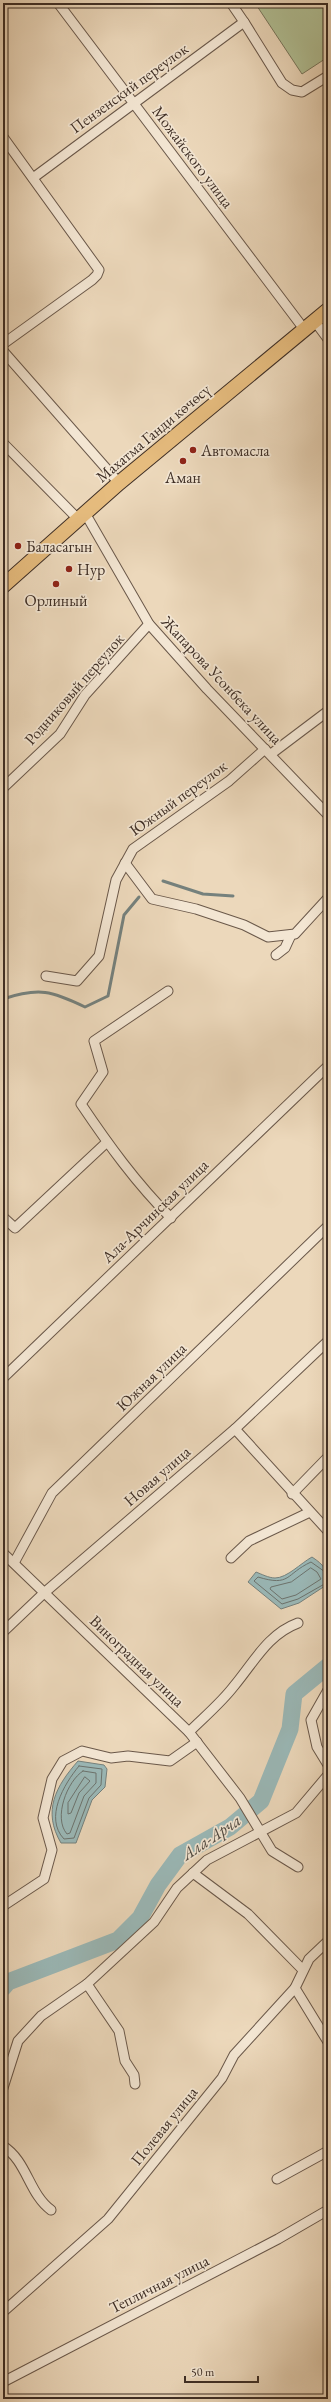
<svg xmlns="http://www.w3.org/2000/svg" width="331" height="2402" font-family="'EB Garamond',serif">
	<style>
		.green { fill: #b1c095; stroke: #78775d }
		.water { fill: #9ab8b7; stroke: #75817d }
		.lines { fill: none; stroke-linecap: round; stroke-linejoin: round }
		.shore { stroke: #6c736e; stroke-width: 1 }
		.stream { stroke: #75817d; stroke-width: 3 }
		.river { stroke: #9ab8b7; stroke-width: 17 }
		.minor-casing { stroke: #6a584a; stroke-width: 11 }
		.primary-casing { stroke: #3e2e25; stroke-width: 16 }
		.minor { stroke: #f3e6d3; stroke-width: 9 }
		.primary { stroke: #e6bc7e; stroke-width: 14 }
		.poi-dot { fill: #8f2418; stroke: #f3e6d3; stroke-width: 1.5 }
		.labels { text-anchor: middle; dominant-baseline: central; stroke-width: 3.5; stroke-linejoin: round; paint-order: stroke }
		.street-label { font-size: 16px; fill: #3e2e25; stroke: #f3e6d3 }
		.poi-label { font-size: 16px; fill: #3e2e25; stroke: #f3e6d3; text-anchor: start }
		.water-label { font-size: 17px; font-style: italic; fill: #504a42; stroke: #f3e6d3 }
	</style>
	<rect width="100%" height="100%" fill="#ecd8bb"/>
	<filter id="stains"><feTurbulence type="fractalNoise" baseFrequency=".005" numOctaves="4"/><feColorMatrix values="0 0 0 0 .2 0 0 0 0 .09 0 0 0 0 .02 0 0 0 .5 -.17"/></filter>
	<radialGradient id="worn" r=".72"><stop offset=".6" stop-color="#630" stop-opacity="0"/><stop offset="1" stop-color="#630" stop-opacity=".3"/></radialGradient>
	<path class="green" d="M255 3H328V57L302 74Z"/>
	<g class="water">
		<path d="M312 1557C324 1565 328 1570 328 1584L299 1603 281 1609 248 1582 256 1572C261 1574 269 1578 275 1578 287 1578 301 1563 312 1557Z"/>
		<path d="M78 1761 104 1765 107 1769 105 1787 92 1800 76 1843H61C42 1811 56 1786 78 1761Z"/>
	</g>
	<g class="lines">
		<g class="shore">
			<path d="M311 1568 317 1572 321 1579 296 1595 282 1599 270 1589 271 1587 291 1582Z"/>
			<path d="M328 1574 311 1562C285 1574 291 1587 258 1577L254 1581 282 1604 298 1599 328 1582"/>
			<path d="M79 1766 102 1769 101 1785 89 1798 74 1838 64 1839C44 1818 64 1784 79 1766Z"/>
			<path d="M83 1771 96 1773V1783L84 1796 70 1833 67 1834C53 1818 67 1781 83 1771Z"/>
			<path d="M85 1777 90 1781 79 1793 71 1813 68 1814V1803Z"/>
		</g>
		<g class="stream">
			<path d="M163 881 203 894 233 896"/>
			<path d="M3 999C39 987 52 991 85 1007L108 996 124 915 139 897"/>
		</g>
		<path class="river" d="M3 1988 8 1982 118 1940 140 1918 158 1885 180 1855 230 1827 261 1801 290 1729 294 1694 328 1666"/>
		<defs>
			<g id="minor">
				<path d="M58 3 304 329"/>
				<path d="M231 3 244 22"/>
				<path d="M3 137 99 270 97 275 92 280 3 344"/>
				<path d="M33 178 244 22 282 83 292 90 302 92 328 76"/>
				<path d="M314 320 328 339"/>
				<path d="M3 351 119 483"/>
				<path d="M3 443 78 519"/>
				<path d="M85 513 149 624 207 689 328 815"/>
				<path d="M271 754 328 711"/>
				<path d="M3 788 60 734 85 695 149 624"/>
				<path d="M125 863 152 899 196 909 244 925 268 937 295 934 328 898"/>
				<path d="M276 955 285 948 291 935"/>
				<path d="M46 976 77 981 99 956 116 880 133 849 229 781 265 749"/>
				<path d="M168 991 94 1041 103 1072 81 1104C108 1144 136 1183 171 1218"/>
				<path d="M3 1217 15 1228 107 1142"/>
				<path d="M3 1378 328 1066"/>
				<path d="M235 1429 328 1531"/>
				<path d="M292 1494 328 1457"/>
				<path d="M3 1553 189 1732 240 1798 272 1851 298 1867"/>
				<path d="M231 1558 249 1541 310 1512"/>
				<path d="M14 1563 52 1493 328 1226"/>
				<path d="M3 1632 44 1593 235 1429 328 1341"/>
				<path d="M328 1690 311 1720 317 1747 328 1765"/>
				<path d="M189 1732C204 1717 221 1703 234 1686 254 1662 268 1634 298 1623"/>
				<path d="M193 1873 248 1914 303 1970"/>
				<path d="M3 1906 44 1879 52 1850 43 1818 52 1779 63 1761 82 1751 111 1758 128 1756 170 1761 197 1742"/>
				<path d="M87 1984 119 2031 125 2061 134 2075 135 2084"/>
				<path d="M295 1988 328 2042"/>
				<path d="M3 2088 18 2041 41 2016 87 1984 154 1922 177 1888 207 1860 296 1813 328 1775"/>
				<path d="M3 2146C27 2161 29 2194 51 2210"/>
				<path d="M277 2179 328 2151"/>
				<path d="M3 2312 108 2219 222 2078 234 2055 295 1988 309 1959 328 1941"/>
				<path d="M3 2382 278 2239 328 2210"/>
			</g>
			<path id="primary" d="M3 586 119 483 328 310"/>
		</defs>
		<use href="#minor" class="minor-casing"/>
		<use href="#primary" class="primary-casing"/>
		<use href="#minor" class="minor"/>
		<use href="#primary" class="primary"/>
	</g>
	<g class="poi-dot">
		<circle cx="193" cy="450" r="4"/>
		<circle cx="183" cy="461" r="4"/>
		<circle cx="18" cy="546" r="4"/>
		<circle cx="69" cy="569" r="4"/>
		<circle cx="56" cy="584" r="4"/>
	</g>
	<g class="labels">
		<g class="street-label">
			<text transform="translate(129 88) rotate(-36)">Пензенский переулок</text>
			<text transform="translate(193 157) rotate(53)">Можайского улица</text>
			<text transform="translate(153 433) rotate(-40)">Махатма Ганди көчөсү</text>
			<text transform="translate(222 680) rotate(47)">Жапарова Усонбека улица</text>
			<text transform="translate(74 689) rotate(-49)">Родниковый переулок</text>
			<text transform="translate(178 798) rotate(-36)">Южный переулок</text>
			<text transform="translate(155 1211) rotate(-44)">Ала-Арчинская улица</text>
			<text transform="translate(151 1377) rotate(-44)">Южная улица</text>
			<text transform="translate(157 1476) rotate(-41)">Новая улица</text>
			<text transform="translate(137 1661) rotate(44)">Виноградная улица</text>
			<text transform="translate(164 2126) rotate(-51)">Полевая улица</text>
			<text transform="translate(159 2284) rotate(-27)">Тепличная улица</text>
		</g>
		<g class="poi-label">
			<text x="201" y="450">Автомасла</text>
			<text x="183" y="477" text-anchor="middle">Аман</text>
			<text x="26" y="546">Баласагын</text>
			<text x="77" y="569">Нур</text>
			<text x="56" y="600" text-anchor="middle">Орлиный</text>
		</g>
		<g class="water-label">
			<text transform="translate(211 1837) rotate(-34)">Ала-Арча</text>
		</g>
	</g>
	<rect width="331" height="2402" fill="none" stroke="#ecd8bb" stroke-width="16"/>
	<rect x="4" y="4" width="323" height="2394" fill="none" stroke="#3e2e25" stroke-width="2"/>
	<rect x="8" y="8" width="315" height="2386" fill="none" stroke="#3e2e25"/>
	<path d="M185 2376v6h73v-6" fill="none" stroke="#3e2e25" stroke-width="2"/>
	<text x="191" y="2376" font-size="12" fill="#3e2e25" stroke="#f3e6d3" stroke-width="3" paint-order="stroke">50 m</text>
	<rect width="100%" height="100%" filter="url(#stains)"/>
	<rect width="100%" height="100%" fill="url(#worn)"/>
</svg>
